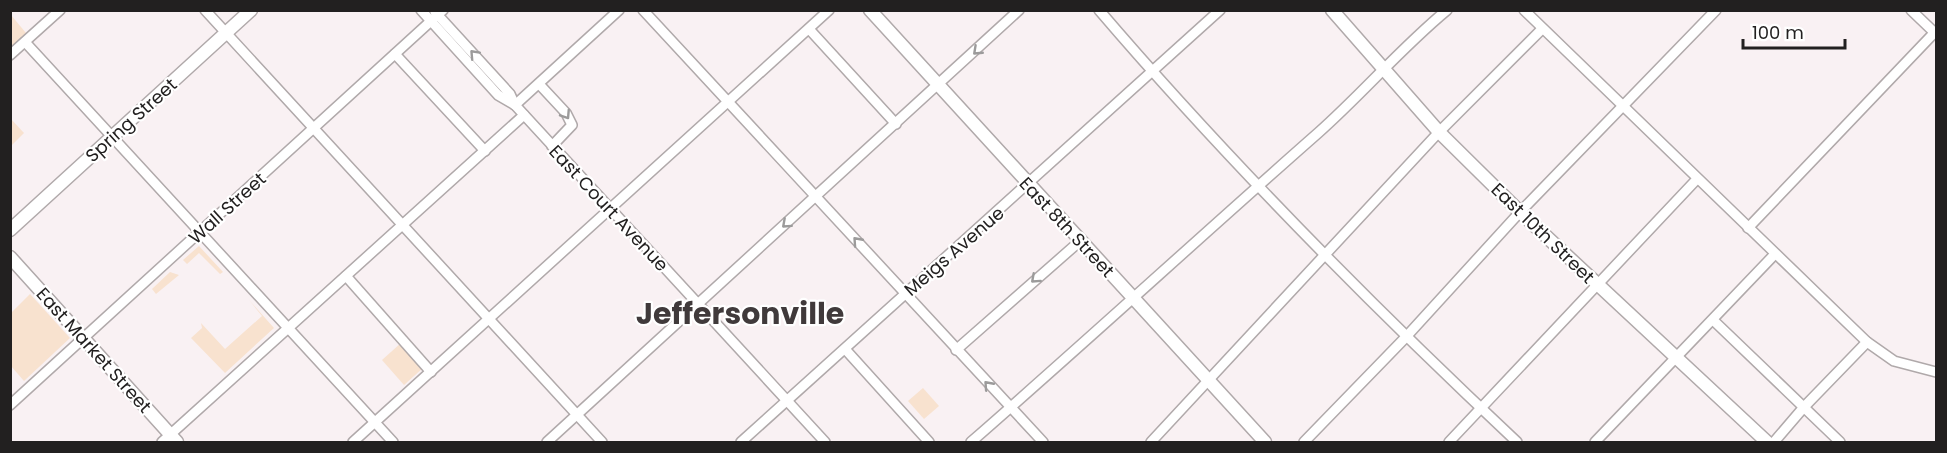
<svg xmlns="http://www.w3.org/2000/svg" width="1947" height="453" font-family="Poppins,sans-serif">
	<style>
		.green { fill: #f8e2cf }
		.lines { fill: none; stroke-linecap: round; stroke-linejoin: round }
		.minor-casing { stroke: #b0a9aa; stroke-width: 12 }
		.major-casing { stroke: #b0a9aa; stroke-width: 15 }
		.minor { stroke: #fff; stroke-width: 9 }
		.major { stroke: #fff; stroke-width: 12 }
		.oneway { stroke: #9c9b9b }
		.labels { text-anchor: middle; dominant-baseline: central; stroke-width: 4.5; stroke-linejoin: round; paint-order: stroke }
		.street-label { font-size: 18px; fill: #222020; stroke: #fff }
		.town-label { font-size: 30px; font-weight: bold; fill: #403a3b; stroke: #fff }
	</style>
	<rect width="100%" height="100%" fill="#f9f1f3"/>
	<g class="green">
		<path d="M11 15 26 33 11 47Z"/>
		<path d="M11 119 24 133 11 146Z"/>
		<path d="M199 246 223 272 220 274 199 253 187 264 183 260Z"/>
		<path d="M170 272 179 275 156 294 152 289Z"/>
		<path d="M30 294 70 338 24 381 11 366V313Z"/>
		<path d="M249 300 274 328 225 373 191 338 202 328 201 323 225 349 262 316Z"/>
		<path d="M401 343 424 367 404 385 382 360Z"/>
		<path d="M923 388 939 406 924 419 908 401Z"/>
	</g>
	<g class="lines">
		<defs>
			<g id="minor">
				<path d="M205 10 602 442"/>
				<path d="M421 10 498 95 515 105 825 442"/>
				<path d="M643 10 1043 442"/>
				<path d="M1099 10C1230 163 1371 305 1517 442"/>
				<path d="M1524 10 1867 342 1894 361 1936 372"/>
				<path d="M1911 10 1936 34"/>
				<path d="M435 12 510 94 515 105"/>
				<path d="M809 29 896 124"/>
				<path d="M25 42 393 442"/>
				<path d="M395 54 485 151"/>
				<path d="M10 55 60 10"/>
				<path d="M539 84 566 113 572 125 552 146"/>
				<path d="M515 105 619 10"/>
				<path d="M1748 228 1935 32"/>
				<path d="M346 276 431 372"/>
				<path d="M1713 320 1840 442"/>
				<path d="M845 349 929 442"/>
				<path d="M956 350 1080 241"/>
				<path d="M10 405 443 10"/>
				<path d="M162 442 524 115"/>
				<path d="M353 442 829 10"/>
				<path d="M547 442 1019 10"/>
				<path d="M741 442 1220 10"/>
				<path d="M971 442C1088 340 1202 235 1318 133 1363 93 1401 48 1447 10"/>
				<path d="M1151 442 1439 132 1542 29"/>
				<path d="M1304 442 1405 338 1520 212 1716 10"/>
				<path d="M1449 442 1697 179"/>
				<path d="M1595 442 1775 254"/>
				<path d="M1774 442 1804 407 1867 342"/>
			</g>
			<g id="major">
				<path d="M870 10 1265 442"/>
				<path d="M1332 10 1439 132 1520 212 1767 442"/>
				<path d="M10 230 251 10"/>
				<path d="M10 257 177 442"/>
			</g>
		</defs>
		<use href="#minor" class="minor-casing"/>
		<use href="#major" class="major-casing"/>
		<use href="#minor" class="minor"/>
		<use href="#major" class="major"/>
	</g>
	<defs><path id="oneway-chevron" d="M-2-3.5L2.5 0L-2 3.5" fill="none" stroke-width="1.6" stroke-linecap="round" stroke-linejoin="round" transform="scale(1.5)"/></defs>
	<g class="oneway">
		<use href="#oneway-chevron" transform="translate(977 51) rotate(137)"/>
		<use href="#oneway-chevron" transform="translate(474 54) rotate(-133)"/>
		<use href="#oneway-chevron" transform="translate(566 115) rotate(57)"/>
		<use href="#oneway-chevron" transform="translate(786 224) rotate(138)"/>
		<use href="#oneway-chevron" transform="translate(857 241) rotate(-132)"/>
		<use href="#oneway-chevron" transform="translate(1035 279) rotate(138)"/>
		<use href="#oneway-chevron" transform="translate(988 385) rotate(-132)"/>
	</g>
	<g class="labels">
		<g class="street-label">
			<text transform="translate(131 120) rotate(-42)">Spring Street</text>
			<text transform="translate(227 208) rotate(-42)">Wall Street</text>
			<text transform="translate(609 208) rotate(47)">East Court Avenue</text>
			<text transform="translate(1067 227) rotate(47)">East 8th Street</text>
			<text transform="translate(1543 233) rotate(44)">East 10th Street</text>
			<text transform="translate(954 251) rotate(-41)">Meigs Avenue</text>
			<text transform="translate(94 350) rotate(48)">East Market Street</text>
		</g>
		<g class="town-label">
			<text x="740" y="313">Jeffersonville</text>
		</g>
	</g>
	<rect width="1947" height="453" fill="none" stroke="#222020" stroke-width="24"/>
	<path d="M1743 39v9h102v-9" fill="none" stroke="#222020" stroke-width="3"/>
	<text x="1752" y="39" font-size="18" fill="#222020" stroke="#ffffff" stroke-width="4.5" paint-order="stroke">100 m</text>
</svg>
